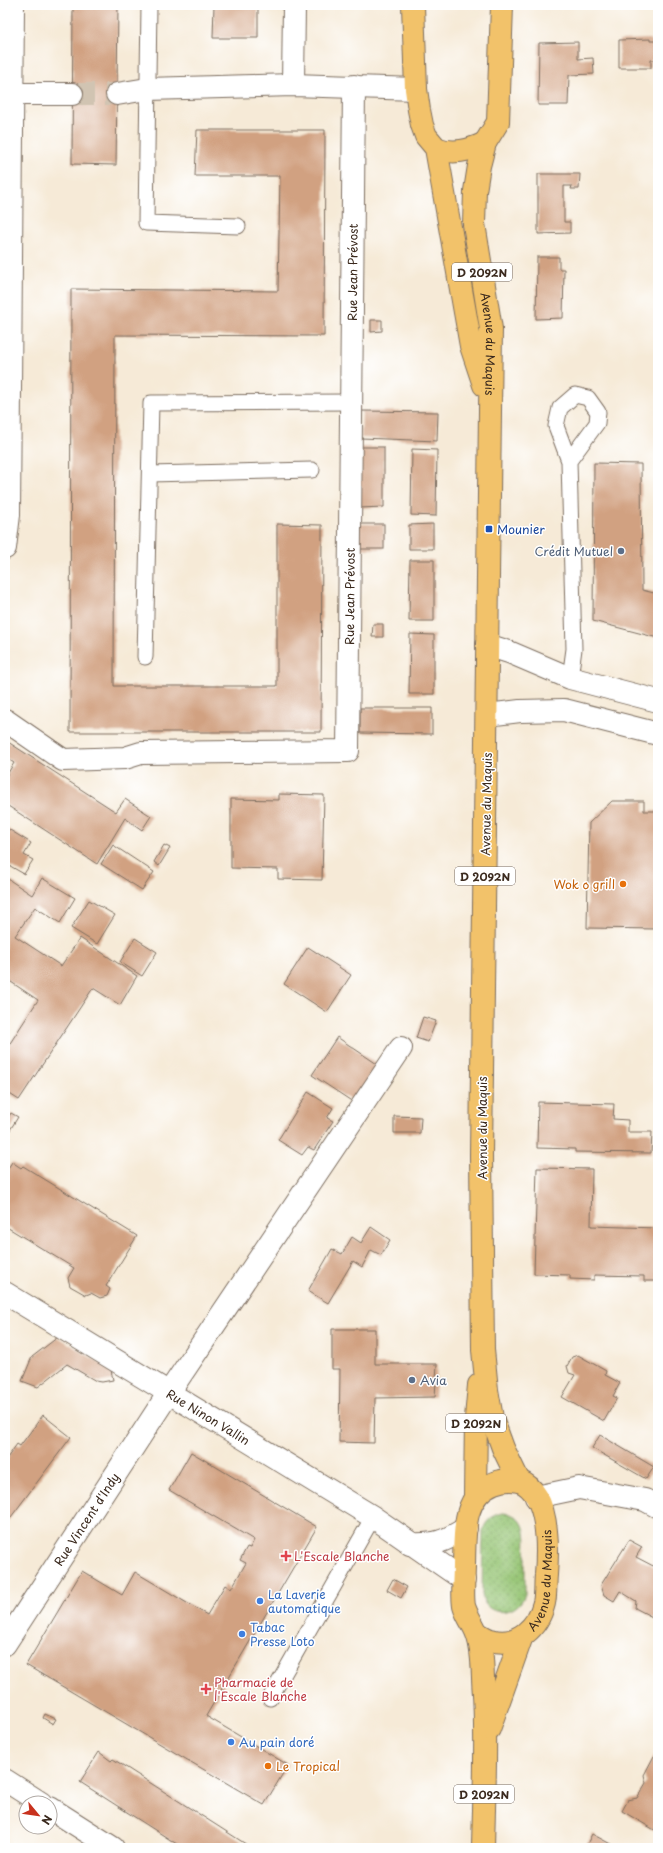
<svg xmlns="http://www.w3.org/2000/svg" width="663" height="1853" font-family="'Playpen Sans',sans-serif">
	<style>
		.grass { fill: url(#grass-dots); stroke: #687748 }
		.building { fill: #d1a181 }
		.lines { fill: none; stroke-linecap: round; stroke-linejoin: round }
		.street-tunnel { stroke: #d1c4b2; stroke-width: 22; stroke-dasharray: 22 11; stroke-linecap: butt }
		.lane-casing { stroke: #7c6d5f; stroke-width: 17 }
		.street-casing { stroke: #7c6d5f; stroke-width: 24 }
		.primary-casing { stroke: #7c6d5f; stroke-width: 24 }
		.lane { stroke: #fff; stroke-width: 15 }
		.street { stroke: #fff; stroke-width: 22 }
		.primary { stroke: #f2c26a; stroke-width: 22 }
		.transit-dot { fill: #1a4fb4; stroke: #fff; stroke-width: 1.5 }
		.service-dot { fill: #5c6f8a; stroke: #fff; stroke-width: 1.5 }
		.food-dot { fill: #e8710a; stroke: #fff; stroke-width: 1.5 }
		.health-dot { fill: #e0444e; stroke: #fff; stroke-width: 1.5 }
		.shop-dot { fill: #3f7fe0; stroke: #fff; stroke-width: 1.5 }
		.labels { text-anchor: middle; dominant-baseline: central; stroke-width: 3; stroke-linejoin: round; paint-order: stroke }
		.shield { fill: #fff; stroke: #766a62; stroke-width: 1 }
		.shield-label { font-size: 11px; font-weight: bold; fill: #3b2a1e }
		.street-label { font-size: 12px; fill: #3b2a1e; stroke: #fff }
		.transit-label { font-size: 12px; fill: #164399; stroke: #fff; text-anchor: start }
		.service-label { font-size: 12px; fill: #4e5e75; stroke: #fff; text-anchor: end }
		.food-label { font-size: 12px; fill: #c56008; stroke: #fff; text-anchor: end }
		.health-label { font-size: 12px; fill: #be3a42; stroke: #fff; text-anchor: start }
		.shop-label { font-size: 12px; fill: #366cbe; stroke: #fff; text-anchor: start }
	</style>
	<defs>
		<pattern id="grass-dots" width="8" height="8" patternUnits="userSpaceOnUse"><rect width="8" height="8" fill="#95c473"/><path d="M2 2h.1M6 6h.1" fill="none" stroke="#7b9f5e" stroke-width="1.8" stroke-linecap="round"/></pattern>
	</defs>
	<rect width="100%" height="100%" fill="#fff"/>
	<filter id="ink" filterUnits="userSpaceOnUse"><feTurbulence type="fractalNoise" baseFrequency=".025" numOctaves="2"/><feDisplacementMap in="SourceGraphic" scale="8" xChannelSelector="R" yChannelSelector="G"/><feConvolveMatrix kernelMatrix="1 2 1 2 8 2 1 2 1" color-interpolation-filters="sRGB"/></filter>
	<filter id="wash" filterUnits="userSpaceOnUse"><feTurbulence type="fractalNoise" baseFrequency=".012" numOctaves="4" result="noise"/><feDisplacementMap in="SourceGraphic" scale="16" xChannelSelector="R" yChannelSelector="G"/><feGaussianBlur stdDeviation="0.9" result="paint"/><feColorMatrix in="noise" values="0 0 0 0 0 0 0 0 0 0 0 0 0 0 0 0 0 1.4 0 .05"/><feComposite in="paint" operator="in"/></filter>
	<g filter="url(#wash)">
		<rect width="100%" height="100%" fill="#f6ead7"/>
		<path class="grass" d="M503 1513C530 1515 526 1539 525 1559 525 1571 525 1582 525 1594 518 1617 484 1618 482 1594L483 1530C487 1519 492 1516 503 1513Z"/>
		<g id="blocks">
			<g class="building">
				<path d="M73 5H118L116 165 72 164Z"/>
				<path d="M214 5H258V38H213Z"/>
				<path d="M650 39V41H658V60H651V68H619V40Z"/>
				<path d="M578 42V59L593 58 594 74 569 75 568 105H538L539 43Z"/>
				<path d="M197 130H325L324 336 115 335 114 686H277V524L322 525 321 732H70L71 289 278 291 280 176H195Z"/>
				<path d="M538 174H580L579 189H571L572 186H564V222H570V233L538 234Z"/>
				<path d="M537 257H559V269H564L563 318 536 319Z"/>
				<path d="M371 320H382V331L371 332Z"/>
				<path d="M362 411 438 412 437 441 361 438Z"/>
				<path d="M360 447H384V507L359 508Z"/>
				<path d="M412 449 437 450 436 516 411 515Z"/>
				<path d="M594 463 641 464 642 590 658 594V638L593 621Z"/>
				<rect x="359" y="524" width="25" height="25"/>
				<path d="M433 524V549H409V525Z"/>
				<path d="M410 560H434V621H409Z"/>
				<path d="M373 624H383V637H372Z"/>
				<path d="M410 634 434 635V694H409Z"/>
				<path d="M360 708H432V734L360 733Z"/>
				<path d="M8 742 116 812 125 799 151 816 142 830 125 818 97 864 5 804V778L14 763 5 757V746Z"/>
				<path d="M279 794 324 795 322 880 278 879V869L231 868V799L279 800Z"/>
				<path d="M612 801H644V811H658V929L587 928 589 823Z"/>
				<path d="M5 827 31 843 24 855 33 860 24 874 5 863Z"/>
				<path d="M113 845 154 872 142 890 101 864Z"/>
				<path d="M164 845 170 848 159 866 154 862Z"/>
				<path d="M5 877 32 895 42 878 75 898 60 923 35 907 15 936 61 966 80 938 137 976 120 1005 93 988 19 1100 5 1091V1051L38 1000 5 978Z"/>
				<path d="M89 900 115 915 97 944 71 928Z"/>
				<path d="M135 938 157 952 142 976 120 962Z"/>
				<path d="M308 947 351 975 327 1012 284 984Z"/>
				<path d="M423 1017 436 1021 428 1042 416 1038Z"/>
				<path d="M337 1037 380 1066 356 1104 312 1075Z"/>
				<path d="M308 1092 333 1108 327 1118 333 1121 314 1150 308 1147 302 1155 278 1140Z"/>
				<path d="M538 1102 614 1104 613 1119 628 1120V1132H652L651 1153 575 1152V1149L537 1148Z"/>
				<path d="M11 1113 18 1117 5 1138V1122Z"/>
				<path d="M394 1116 421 1117 420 1133H394Z"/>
				<path d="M12 1162 21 1168 23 1166 137 1236 106 1286 110 1289 107 1296 100 1298 91 1293 86 1295 70 1286 68 1278 74 1268 5 1226V1173Z"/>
				<path d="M537 1168 592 1169 591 1226 658 1228V1281H644V1276L594 1275V1280L570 1279V1275L534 1274Z"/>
				<path d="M371 1227 390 1240 381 1255 371 1250 362 1267 353 1261 328 1303 308 1291 332 1249 342 1254 352 1237 361 1243Z"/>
				<path d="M332 1329H375V1364H437L435 1397 375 1398 374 1443 339 1442 340 1369H332Z"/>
				<path d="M58 1337 111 1370 113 1380 102 1382 96 1381 67 1364 38 1387 22 1381 32 1357Z"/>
				<path d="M578 1355 606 1371 605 1375 620 1383 613 1396 617 1398 604 1421 562 1397 575 1375 569 1373 567 1366 572 1357Z"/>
				<path d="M43 1415 71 1437 5 1525V1461L17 1444 20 1446Z"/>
				<path d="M600 1435 654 1467 646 1479 592 1448Z"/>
				<path d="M191 1452 317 1527 206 1716 288 1765 264 1805 26 1665 82 1571 122 1595 135 1572 207 1615 225 1585 231 1589 246 1563 240 1560 247 1547 250 1548 254 1540 169 1490Z"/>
				<path d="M629 1540 642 1547 636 1557 657 1568 658 1566V1620L635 1608 636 1601 620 1591 614 1601 604 1595 601 1585Z"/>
				<path d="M393 1579 407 1587 401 1598 387 1590Z"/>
				<path d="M45 1714 56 1719 53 1724 43 1718Z"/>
				<path d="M99 1752 111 1761 113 1759 252 1848H183L80 1782Z"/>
				<path d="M658 1754V1832L622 1811 628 1800 637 1798 646 1783 644 1775 654 1756Z"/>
				<path d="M592 1834 618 1848H585Z"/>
			</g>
		</g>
	</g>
	<g filter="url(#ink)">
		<use href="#blocks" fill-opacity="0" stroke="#7c6d5f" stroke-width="1"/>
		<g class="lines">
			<path class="street-tunnel" d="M72 94H117"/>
			<defs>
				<g id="lane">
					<path d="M149 5 146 223 238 226"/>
					<path d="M569 461 597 423 598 412 588 398 575 395 560 408 556 426 569 461 574 649 570 678"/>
					<path d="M150 474 312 470"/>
					<path d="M145 657 151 403 351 402"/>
					<path d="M270 1698 373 1517"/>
				</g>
				<g id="street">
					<path d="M293 85 294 5"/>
					<path d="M13 94H72"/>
					<path d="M117 94 147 89 293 85 416 89"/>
					<path d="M5 548 9 515 13 5"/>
					<path d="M487 645 509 652 570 678 658 701"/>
					<path d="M487 715 520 711 564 710 658 734"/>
					<path id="s1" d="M5 720 63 760 125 758 141 753 348 751 354 86"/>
					<path id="s2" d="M5 1293 373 1517 464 1580"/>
					<path d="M536 1497 579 1488 645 1500 658 1507"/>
					<path d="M410 1544C436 1545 444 1542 466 1528"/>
					<path id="s3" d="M5 1644 168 1394 401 1048"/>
					<path d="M5 1780 41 1803"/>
					<path d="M50 1808 113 1848"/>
				</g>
				<g id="primary">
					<path d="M413 5 416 89 419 110 422 125 426 136 436 148 471 346 484 385"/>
					<path id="s4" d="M502 5 498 122 485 143 479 166 475 191 474 224 491 329 481 1155 483 1350 487 1390 492 1418 503 1448 519 1481"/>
					<path d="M436 148C453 155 469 151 485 143"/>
					<path d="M475 1496 476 1418 479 1385"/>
					<path id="s5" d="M477 1633C481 1635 486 1639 491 1640 517 1648 538 1627 544 1603 546 1594 545 1584 546 1575 548 1549 550 1492 519 1481 510 1479 502 1480 494 1483 461 1496 465 1536 464 1565 464 1578 462 1594 464 1606 467 1617 474 1625 477 1634 484 1652 482 1675 484 1694 487 1745 484 1797 483 1848"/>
					<path d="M489 1729 522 1636"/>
				</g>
			</defs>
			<use href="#lane" class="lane-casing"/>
			<use href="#street" class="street-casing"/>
			<use href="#primary" class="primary-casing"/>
			<use href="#lane" class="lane"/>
			<use href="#street" class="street"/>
			<use href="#primary" class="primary"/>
		</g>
	</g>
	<rect class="transit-dot" x="485" y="525" width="8" height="8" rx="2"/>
	<g class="service-dot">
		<circle cx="621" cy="551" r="4"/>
		<circle cx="412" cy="1380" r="4"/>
	</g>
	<g class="food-dot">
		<circle cx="623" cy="884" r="4"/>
		<circle cx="268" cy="1766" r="4"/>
	</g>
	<g class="health-dot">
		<path d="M284 1550h4v4h4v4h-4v4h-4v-4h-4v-4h4z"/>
		<path d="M204 1683h4v4h4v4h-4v4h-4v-4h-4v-4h4z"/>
	</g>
	<g class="shop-dot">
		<circle cx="260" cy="1601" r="4"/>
		<circle cx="242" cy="1634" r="4"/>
		<circle cx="231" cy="1742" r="4"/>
	</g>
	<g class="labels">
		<g class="shield">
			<rect x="452" y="263" width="60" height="18" rx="3"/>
			<rect x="455" y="867" width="60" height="18" rx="3"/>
			<rect x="446" y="1414" width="60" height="18" rx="3"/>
			<rect x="454" y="1785" width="60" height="18" rx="3"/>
		</g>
		<g class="shield-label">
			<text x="482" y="272">D 2092N</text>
			<text x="485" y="876">D 2092N</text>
			<text x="476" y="1423">D 2092N</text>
			<text x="484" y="1794">D 2092N</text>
		</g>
		<g class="street-label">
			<text stroke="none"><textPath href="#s1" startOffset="835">Rue Jean Prévost</textPath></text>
			<text stroke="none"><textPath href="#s4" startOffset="345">Avenue du Maquis</textPath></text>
			<text stroke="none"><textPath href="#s1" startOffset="511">Rue Jean Prévost</textPath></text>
			<text transform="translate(486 804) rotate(-89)">Avenue du Maquis</text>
			<text transform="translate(482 1128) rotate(-90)">Avenue du Maquis</text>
			<text stroke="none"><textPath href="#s2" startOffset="238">Rue Ninon Vallin</textPath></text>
			<text stroke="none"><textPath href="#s3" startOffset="149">Rue Vincent d'Indy</textPath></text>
			<text stroke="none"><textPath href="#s5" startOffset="110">Avenue du Maquis</textPath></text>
		</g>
		<g class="transit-label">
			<text x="497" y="529">Mounier</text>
		</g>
		<g class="service-label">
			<text x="613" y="551">Crédit Mutuel</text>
			<text x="420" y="1380" text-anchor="start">Avia</text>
		</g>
		<g class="food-label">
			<text x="615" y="884">Wok o grill</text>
			<text x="276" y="1766" text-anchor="start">Le Tropical</text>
		</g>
		<g class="health-label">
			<text x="294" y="1556">L'Escale Blanche</text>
			<text x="214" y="1682">Pharmacie de<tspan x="214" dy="14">l'Escale Blanche</tspan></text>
		</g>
		<g class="shop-label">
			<text x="268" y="1594">La Laverie<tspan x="268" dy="14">automatique</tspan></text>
			<text x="250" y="1627">Tabac<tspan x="250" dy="14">Presse Loto</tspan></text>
			<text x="239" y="1742">Au pain doré</text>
		</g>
	</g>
	<rect width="663" height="1853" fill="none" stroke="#fff" stroke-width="20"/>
	<g transform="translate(38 1815) rotate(119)"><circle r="19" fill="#ffffff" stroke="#b1aaa5"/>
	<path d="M0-3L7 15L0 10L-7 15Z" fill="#c8321e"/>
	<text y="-6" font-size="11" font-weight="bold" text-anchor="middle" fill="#3b2a1e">N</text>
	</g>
</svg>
